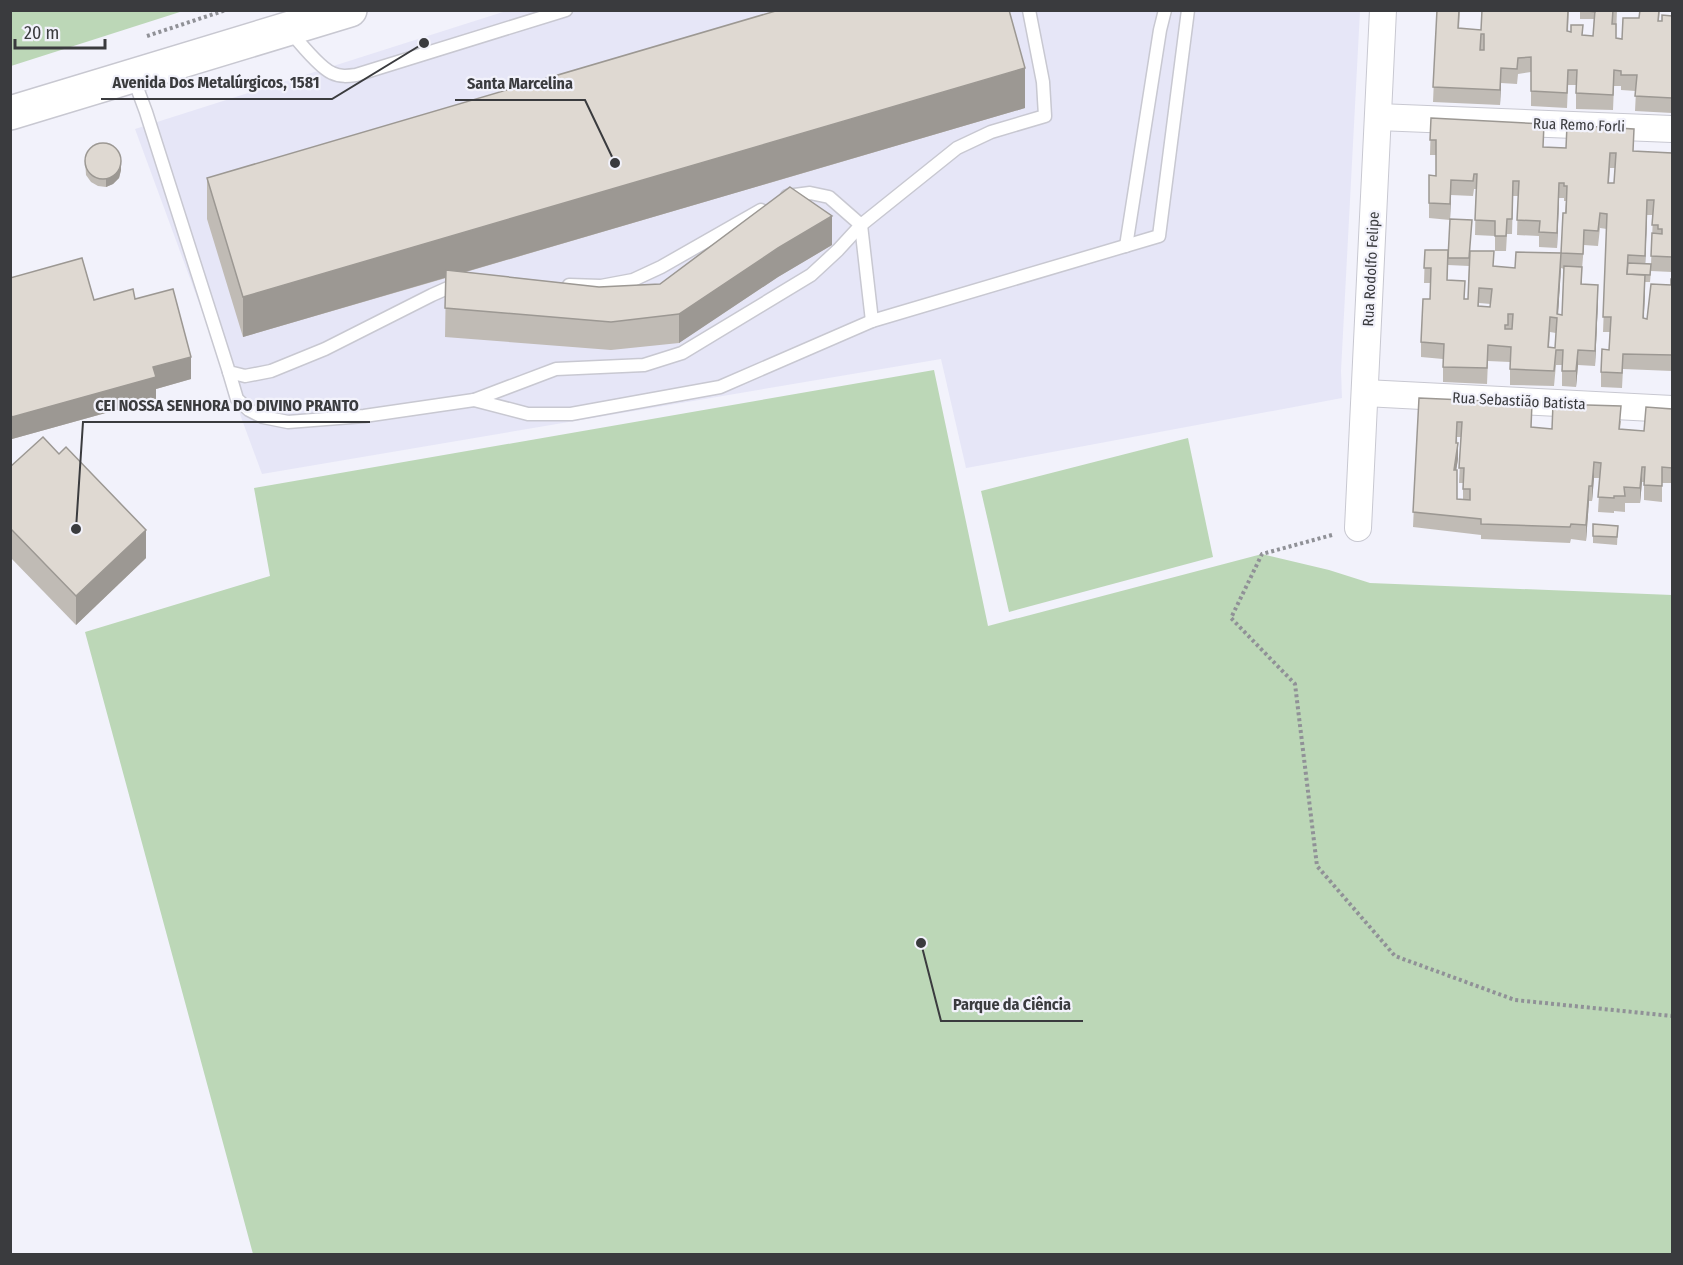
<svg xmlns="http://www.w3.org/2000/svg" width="1683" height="1265" font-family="'Fira Sans Condensed',sans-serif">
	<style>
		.built { fill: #e6e6f7 }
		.green { fill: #bcd7b7 }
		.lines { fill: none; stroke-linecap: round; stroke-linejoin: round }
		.service-casing { stroke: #c8c8d1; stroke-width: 15 }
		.minor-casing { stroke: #c8c8d1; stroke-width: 28 }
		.secondary-casing { stroke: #c8c8d1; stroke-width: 36 }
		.path { stroke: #909197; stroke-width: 4; stroke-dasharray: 3 3; stroke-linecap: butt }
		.service { stroke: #fff; stroke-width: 12 }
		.minor { stroke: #fff; stroke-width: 26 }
		.secondary { stroke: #fff; stroke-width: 33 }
		.wall { fill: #c0bbb5; fill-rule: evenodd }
		.shaded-wall { fill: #9c9893 }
		.building { fill: #dfd9d2; stroke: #9c9893; stroke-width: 1.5; fill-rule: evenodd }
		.labels { text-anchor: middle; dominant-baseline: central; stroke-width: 4.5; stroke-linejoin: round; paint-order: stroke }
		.street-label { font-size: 15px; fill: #3a3b3e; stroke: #f2f2fb }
		.leader { fill: none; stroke: #3a3b3e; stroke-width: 2 }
		.callout-dot { fill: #3a3b3e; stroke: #f2f2fb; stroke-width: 2 }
		.callout-label { font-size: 16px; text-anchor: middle; font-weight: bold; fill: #3a3b3e; stroke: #f2f2fb; stroke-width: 4.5; stroke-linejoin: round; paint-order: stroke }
	</style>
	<rect width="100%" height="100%" fill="#f2f2fb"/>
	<path class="built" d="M506 11H1360L1341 371 1342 398 961 469 966 468 941 359 262 474 135 129Z"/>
	<g class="green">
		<path d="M11 10H183V11L11 66Z"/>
		<path d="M934 370 988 626 1262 554 1329 570 1370 583 1672 595V1254H253L85 632 270 576 254 488Z"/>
		<path d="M1188 438 1213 557 1009 612 981 491Z"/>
	</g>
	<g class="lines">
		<defs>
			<g id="service">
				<path d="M290 31C299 42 319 67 332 73 340 77 348 76 356 75L566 10"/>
				<path d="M133 77 146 112 229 372 245 376 271 371 325 349 432 295 450 287 461 286"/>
				<path d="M787 196 810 193 829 197 861 225 872 321"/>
				<path d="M1126 246 1160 30 1165 10"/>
				<path d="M569 285 601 286 633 280 661 267 761 210"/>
				<path d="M229 372 237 399 249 410 263 417 288 422 364 416 474 400 556 369 644 365 682 353 811 275 838 250 861 225 957 148 991 132 1045 116 1043 82 1029 10"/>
				<path d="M474 400 528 414H571L720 387 872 321 1159 236 1188 10"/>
			</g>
			<g id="minor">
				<path d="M1378 117 1672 129"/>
				<path d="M1365 393 1672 409"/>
				<path d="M1358 528 1383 10"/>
			</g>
			<path id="secondary" d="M10 113 350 10"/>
		</defs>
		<use href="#service" class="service-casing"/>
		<use href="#minor" class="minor-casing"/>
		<use href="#secondary" class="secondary-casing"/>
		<g class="path">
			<path d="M147 36 226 10"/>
			<path d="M1332 535 1262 554 1231 618 1295 684 1317 866 1395 956 1515 1000 1672 1016"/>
		</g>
		<use href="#service" class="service"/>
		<use href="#minor" class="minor"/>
		<use href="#secondary" class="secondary"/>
	</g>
	<g class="wall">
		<path d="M1437 10H1460L1459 29 1481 30 1569 10 1568 31 1583 35 1593 36 1594 19H1580V12L1573 10H1617L1616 38 1622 39 1639 18 1660 10 1659 21H1662L1672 16V113L1635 111 1636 91 1621 90V86H1614L1613 110 1576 109V85H1568L1567 108 1531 106V72L1518 74 1517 84 1501 83 1500 105 1433 102Z"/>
		<path d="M1025 108 466 272 599 287 660 284 832 245 778 277 679 343 611 350 445 337 446 278 243 337 207 219V178Z"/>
		<path d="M1431 118 1543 147 1672 153V272L1651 271 1650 282H1645L1644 318 1647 319 1671 285 1672 279V371L1623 369 1622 388 1601 387V372L1609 350 1610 332H1603L1607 229 1600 228 1598 246 1584 245 1582 269V284L1598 300 1595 366 1578 365 1576 387 1562 386V365H1556L1554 386 1510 385V362L1488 361 1487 384 1443 382V359L1421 357V342L1430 299V283H1424L1425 250 1470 251 1494 266 1515 268H1561L1558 314 1562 315 1564 269 1561 268V253L1566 201H1564V198H1559L1557 248 1539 247V236L1517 235 1518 196H1513L1512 234H1507L1506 251H1495V236L1475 235 1476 189H1474L1473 196 1451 195 1450 220 1429 218V175L1436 176V155H1430ZM1610 168H1615L1614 183H1609ZM1647 215H1653L1651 264 1645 263ZM1448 265 1469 266 1468 299H1465L1447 280ZM1479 303 1491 304 1490 307H1479ZM1550 332 1556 333 1555 348 1549 347Z"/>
		<path d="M85 159 121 170 119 178 113 184 106 187 98 186 91 182 86 175Z"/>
		<path d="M10 278 94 300 135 299 191 379 156 389V399L12 439 10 434Z"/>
		<path d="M1419 398 1532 427 1552 429 1621 421 1620 429 1644 431 1672 409V483H1662V502L1644 500V482H1642L1640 503H1625V512L1614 511V513L1598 512 1600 478H1594L1592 501H1589L1586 541 1571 539 1570 543 1481 539V535L1413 527ZM1457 437H1461L1459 483H1463V500L1457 499 1456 470 1458 459Z"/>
		<path d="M10 467 146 558 76 625 10 557Z"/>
		<path d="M1593 524 1618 526 1617 545 1593 543Z"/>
	</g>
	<g class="shaded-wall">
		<path d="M1025 68V108L243 337V297Z"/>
		<path d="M1501 68V83L1500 105V90Z"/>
		<path d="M121 162V170L119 178 113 184 106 187V179Z"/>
		<path d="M1451 180V195L1450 220V204Z"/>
		<path d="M1559 183V198L1557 248V233Z"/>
		<path d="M1647 200V215L1645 271V256Z"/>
		<path d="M832 216V245L778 277 679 343V314L778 248Z"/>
		<path d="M1561 253V268L1557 330V314Z"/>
		<path d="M1645 275V290L1643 333V318Z"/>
		<path d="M1598 285V300L1595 366V351Z"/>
		<path d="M1578 350V365L1576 387V371Z"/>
		<path d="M191 357V379L156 389V399L12 439V417L153 367Z"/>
		<path d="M1458 443V459L1454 485V470Z"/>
		<path d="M1594 462V478L1592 501V486Z"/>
		<path d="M1642 467V482L1640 503V488Z"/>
		<path d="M1589 486V501L1586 541V525Z"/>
		<path d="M146 530V558L76 625V596Z"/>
	</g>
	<g class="building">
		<path d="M779 10H1009L1025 68 243 297 207 178Z"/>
		<path d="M1437 10H1459L1458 28 1481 30 1482 10H1568L1567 31 1571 32V25H1583L1582 35 1593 36 1595 10H1613L1612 24H1616V38L1622 39 1623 18H1639L1640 10H1659L1658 21H1662V15L1672 16V98L1635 96 1637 75H1621V71L1614 70 1613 95 1576 93 1577 70H1568L1567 93 1531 91V57L1518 58 1517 69 1501 68 1500 90 1433 87ZM1481 34H1484V50H1480Z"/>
		<path d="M1580 10H1595V12Z"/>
		<path d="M1431 118 1544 124 1543 147 1566 148 1567 125 1634 129 1633 151 1672 153V257L1651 256 1652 233 1662 234V229H1658V225H1652L1654 200H1647L1645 256 1628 255 1627 274 1645 275 1643 318 1647 319 1651 284 1671 285V279H1672V355L1623 354 1622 373 1601 372 1602 349 1609 350 1611 317H1603L1607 214 1600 213 1598 231 1584 230 1583 254 1561 253 1563 213H1566L1567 186H1564V183H1559L1557 233 1539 232 1540 221 1517 220 1519 181H1513L1512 219H1507L1506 236H1495V221L1475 220 1477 174H1474L1473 181 1451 180 1450 204 1429 203V175L1436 176V140H1430ZM1610 153H1616L1614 183H1608Z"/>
		<circle cx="103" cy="161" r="18"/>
		<path d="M790 187 832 216 778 248 679 314 611 322 445 308 446 270 599 287 660 284Z"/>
		<path d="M1450 219 1472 220 1469 258H1448Z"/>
		<path d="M1425 250H1448L1447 280 1465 281 1464 299H1468L1470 251H1494L1493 266 1515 268 1516 252 1561 253 1557 314 1562 315 1564 266 1582 267 1581 284 1598 285 1595 351 1578 350 1576 371H1562L1563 350H1556L1554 371 1510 369 1511 347 1488 345 1487 368 1443 367 1444 344 1421 342 1423 299H1430L1431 268H1424ZM1479 288 1492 289 1490 307 1478 306ZM1508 314H1513L1512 329H1505V325H1508ZM1550 317 1557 318 1555 348 1548 347Z"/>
		<path d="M82 258 94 300 133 289 135 299 173 289 191 357 153 367 156 377 12 417 10 412V278Z"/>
		<path d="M1628 263 1651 264 1650 275 1627 274Z"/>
		<path d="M1419 398 1532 403 1531 427 1552 429 1553 404 1621 406 1619 429 1644 431 1646 407 1672 409V468L1662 467V486L1644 485 1645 467H1642L1640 488 1624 487 1625 496H1614V498L1598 497 1601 463 1594 462 1592 486H1589L1586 525 1571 524 1570 527 1481 524V519L1413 512ZM1457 422H1462L1459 468H1464L1463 489H1470V500L1457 499V470H1454L1458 443H1456Z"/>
		<path d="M43 437 59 454 66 447 146 530 76 596 10 528V467Z"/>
		<path d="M1593 524 1618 526 1617 537 1593 536Z"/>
	</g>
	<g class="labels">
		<g class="street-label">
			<text transform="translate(1579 125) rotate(2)">Rua Remo Forli</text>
			<text transform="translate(1371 269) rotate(-87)">Rua Rodolfo Felipe</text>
			<text transform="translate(1519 401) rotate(3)">Rua Sebastião Batista</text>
		</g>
	</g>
	<path class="leader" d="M424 43L332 99H101M615 163L585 100H455M76 529L83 422H370M921 943L941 1021H1083"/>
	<g class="callout-dot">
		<circle cx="424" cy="43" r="6"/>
		<circle cx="615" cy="163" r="6"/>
		<circle cx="76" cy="529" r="6"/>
		<circle cx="921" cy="943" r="6"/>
	</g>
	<g class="callout-label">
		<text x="216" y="88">Avenida Dos Metalúrgicos, 1581</text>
		<text x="520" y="89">Santa Marcelina</text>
		<text x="227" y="411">CEI NOSSA SENHORA DO DIVINO PRANTO</text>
		<text x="1012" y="1010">Parque da Ciência</text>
	</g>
	<rect width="1683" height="1265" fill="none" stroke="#3a3b3e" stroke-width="24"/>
	<path d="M15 39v9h90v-9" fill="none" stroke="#3a3b3e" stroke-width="3"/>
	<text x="24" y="39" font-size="18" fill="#3a3b3e" stroke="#f2f2fb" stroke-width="4.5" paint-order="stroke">20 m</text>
</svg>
